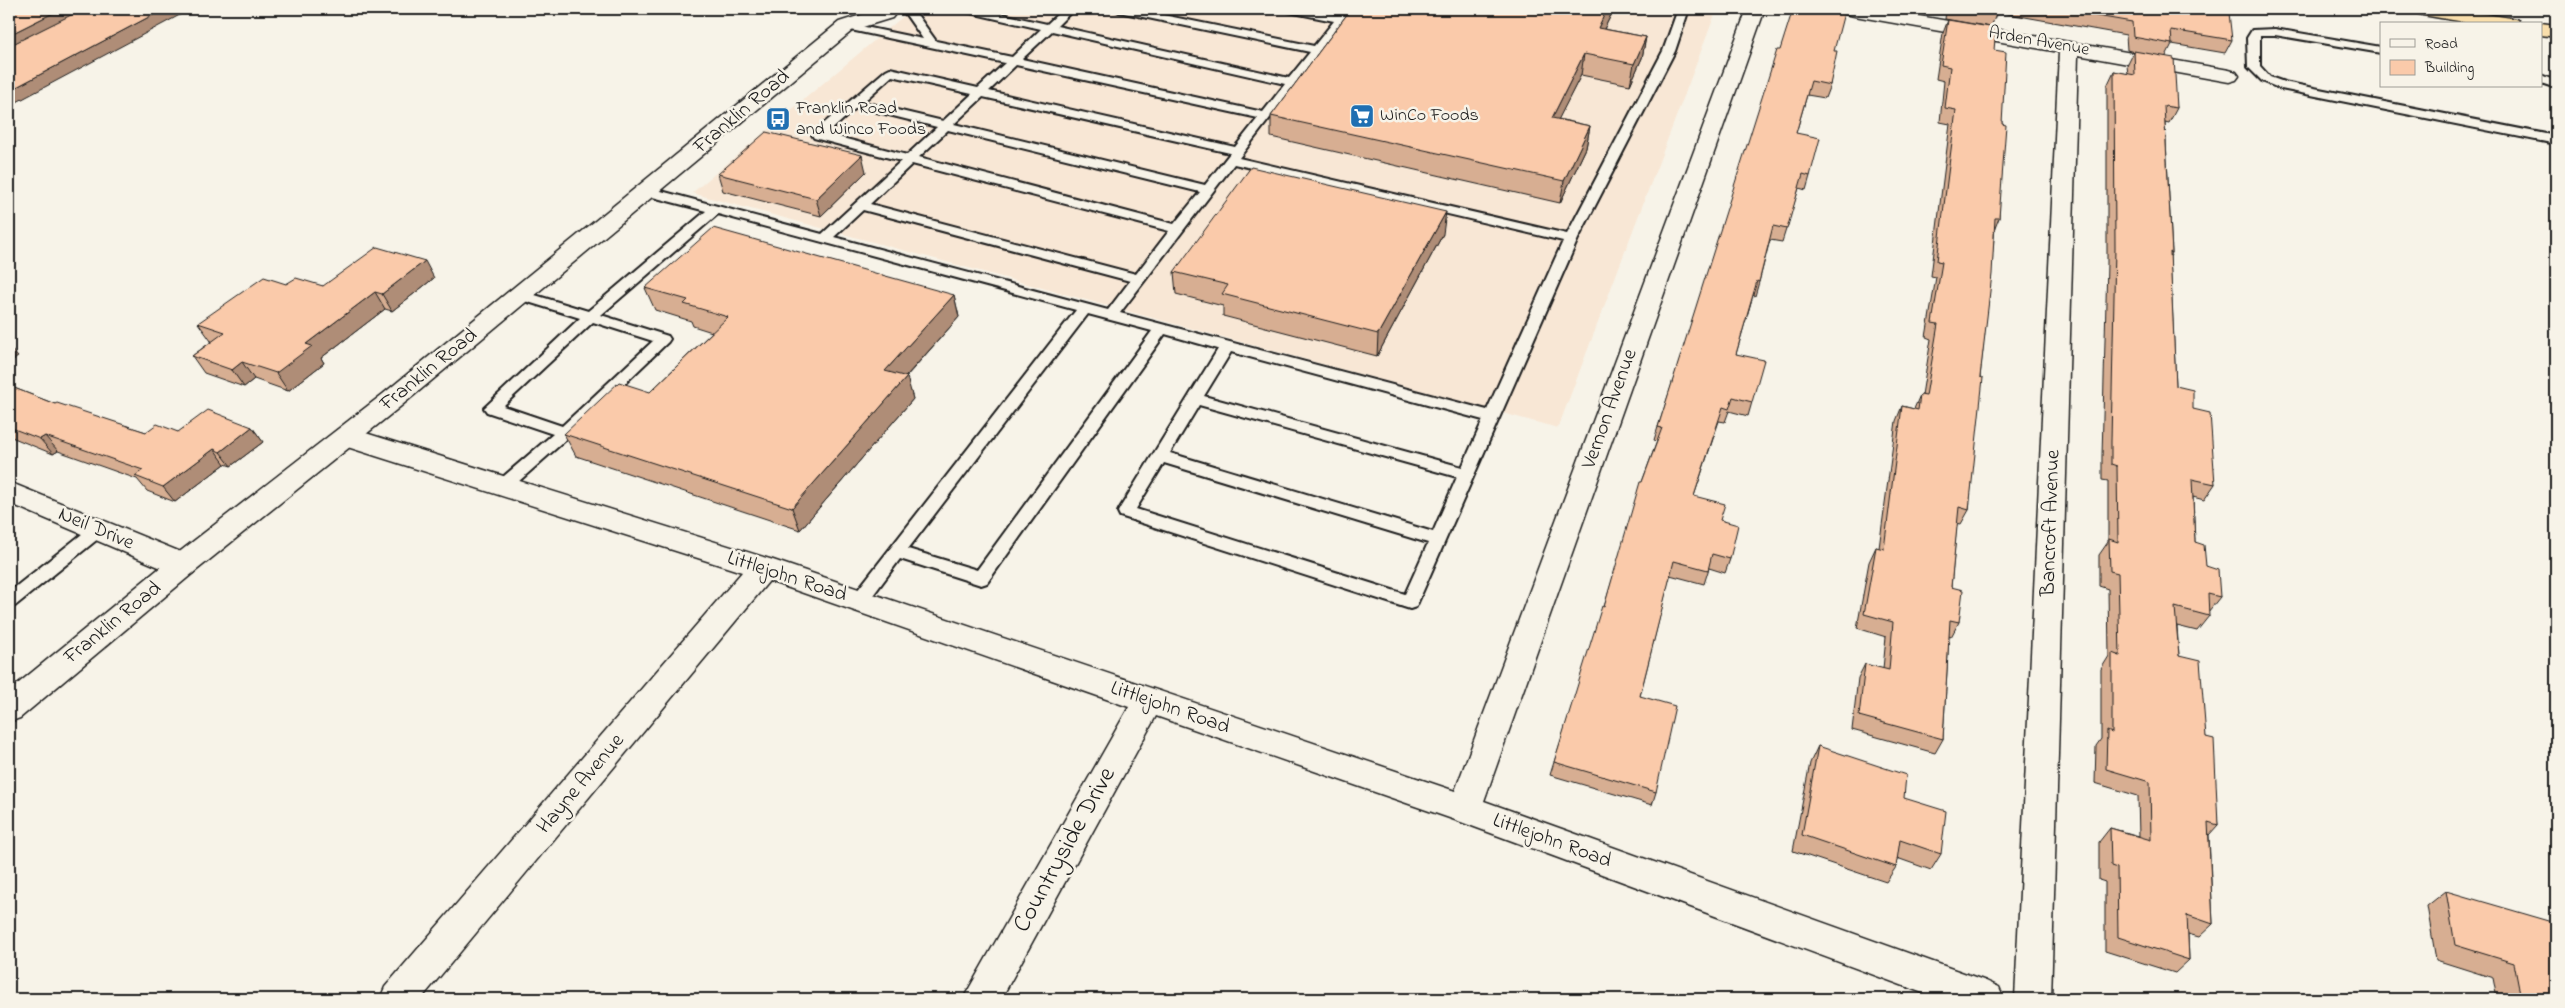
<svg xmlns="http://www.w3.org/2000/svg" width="2565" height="1008" font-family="'Indie Flower',sans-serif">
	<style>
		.built { fill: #f8e7d5 }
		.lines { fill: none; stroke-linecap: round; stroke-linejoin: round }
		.lane-casing { stroke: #1c1c1c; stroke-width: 4 }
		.street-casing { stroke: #1c1c1c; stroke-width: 3 }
		.secondary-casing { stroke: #1c1c1c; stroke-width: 3 }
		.highway-casing { stroke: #1c1c1c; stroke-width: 3 }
		.lane { fill: #f7f3e8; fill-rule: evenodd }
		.street { fill: #f7f3e8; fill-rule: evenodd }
		.secondary { fill: #f7f3e8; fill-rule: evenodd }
		.highway { fill: #f9deab; fill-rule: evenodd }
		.wall { fill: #d7ae92; stroke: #1c1c1c }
		.shaded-wall { fill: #af8d77; stroke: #1c1c1c }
		.building { fill: #facaaa; stroke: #1c1c1c }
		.labels { text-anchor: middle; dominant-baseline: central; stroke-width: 5; stroke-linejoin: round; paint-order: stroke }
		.far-street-label { font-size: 18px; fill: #1c1c1c; stroke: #f7f3e8 }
		.far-poi-label { font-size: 18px; fill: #1c1c1c; stroke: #f7f3e8; text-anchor: start }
		.street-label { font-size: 21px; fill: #1c1c1c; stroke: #f7f3e8 }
		.near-street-label { font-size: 25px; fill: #1c1c1c; stroke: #f7f3e8 }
	</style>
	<rect width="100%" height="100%" fill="#f7f3e8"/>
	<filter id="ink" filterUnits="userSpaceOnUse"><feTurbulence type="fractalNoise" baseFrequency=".02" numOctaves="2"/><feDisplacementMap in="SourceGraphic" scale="10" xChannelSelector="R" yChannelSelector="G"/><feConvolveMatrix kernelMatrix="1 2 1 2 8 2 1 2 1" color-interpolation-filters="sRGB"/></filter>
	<g filter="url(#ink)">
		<path class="built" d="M912 9H1717L1558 428 692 193Z"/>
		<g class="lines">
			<defs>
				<g id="lane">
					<path d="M902 9H913L936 41 1012 57 1041 29 962 11 961 9H980L1047 24 1063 9H1074L1057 26 1289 78 1310 52 1119 12 1113 9H1134L1314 46 1334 21 1289 12 1284 9H1305L1338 15 1343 9H1354L1239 158 1567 234 1663 51 1678 9H1689L1675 51 1578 239 1416 607 1410 609 1120 516 1118 512 1120 508 1218 349 1165 334 987 583 981 585 900 559 865 606 859 608 853 606 850 601 853 596 1076 310 718 214 601 315 668 336 670 339 668 342 570 436 509 490H497L495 486 497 482 553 434 487 412 484 408 580 318 515 298 513 295 515 292H525L588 311 706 211 641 194 640 191 641 188 646 187 822 234 901 161 814 138 812 135 814 132 886 70 890 68 978 88 1005 63 846 29 840 26 846 23 923 39ZM1052 31 1285 84 1263 112 1022 59ZM1016 65 1258 118 1235 147 989 91ZM892 76 972 94 943 121 863 102ZM983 97 1230 153 1205 185 954 124ZM857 107 937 127 907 155 827 134ZM948 130 1200 192 1174 224 919 157ZM912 164 1169 231 1136 274 870 204ZM1234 164 1563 241 1487 410 1120 313ZM863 210 1130 281 1108 310 834 237ZM1088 314 1152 331 977 570 908 549ZM593 322 653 341 562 426 503 406ZM1231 352 1483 420 1462 467 1204 396ZM1199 405 1457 477 1433 532 1170 453ZM1164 463 1428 543 1405 594 1136 509Z"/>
					<path d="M2275 29 2381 47V53L2275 35H2260V66L2270 77 2284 82 2556 136V144L2281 89 2262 81 2248 67 2247 38 2252 30Z"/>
					<path d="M2541 75 2556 81V88L2541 83Z"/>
					<path d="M98 524 104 526 106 530 104 534 15 606 9 608V592L92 526Z"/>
				</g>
				<g id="street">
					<path d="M1747 9H1765L1484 801 1986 981 1999 987 2004 999H1939L1461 822 1156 716 1001 999H963L1129 707 769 581 421 999H380L385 987 742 572 338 444 334 437 338 430 347 428 356 430 773 560 1455 791Z"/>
					<path d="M1840 9H1879L2229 70 2236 72 2239 76 2236 80 2229 82 2078 55 2051 999H2015L2059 52 1849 15 1842 13Z"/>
					<path d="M9 482 193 557 197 565 193 573 183 576 173 573 9 503Z"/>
				</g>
				<path id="secondary" d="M880 9H899L892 18 853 30 401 406 193 573 20 718 9 722V691L173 557 383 394 839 22Z"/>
				<g id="highway">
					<path d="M2414 9H2454L2511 18 2518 20 2520 24H2476L2423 15 2416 13Z"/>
					<path d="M2541 23 2556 25V37L2541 35V24H2539Z"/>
				</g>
			</defs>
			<use href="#lane" class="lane-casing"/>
			<use href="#street" class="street-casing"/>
			<use href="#secondary" class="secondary-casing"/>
			<use href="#highway" class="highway-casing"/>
			<use href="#lane" class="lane"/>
			<use href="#street" class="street"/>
			<use href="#secondary" class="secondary"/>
			<use href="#highway" class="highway"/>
		</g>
		<g class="wall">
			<path d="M1351 9H1614L1604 29 1646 37 1642 58 1630 85 1581 75 1558 119 1590 126 1586 148 1560 203 1271 137V116Z"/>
			<path d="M1939 9H2203L2232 40 2225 53 2172 44 2166 56 2177 108 2169 123 2165 122 2172 253 2170 257 2176 386 2193 409 2215 484 2204 500 2193 497 2195 542 2220 597 2208 612 2209 616 2197 631 2177 626 2179 656 2206 737 2218 825 2209 835 2213 924 2199 937 2188 934 2189 960 2175 973 2105 951V882L2099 880V842L2110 828 2139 836 2138 796 2095 783 2096 746 2101 739V669L2109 656 2108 589 2099 586V555L2108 542V481L2102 480V456L2107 263V86L2114 71 2128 74 2127 66 2134 52 2127 50 2126 35 1997 12 1991 27 1945 19 1946 10Z"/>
			<path d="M1948 20 1994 50 2002 124 1999 218 1995 228 1980 377 1969 510 1961 524 1957 523 1951 587 1959 622 1951 637 1949 636 1943 739 1935 753 1852 730 1858 678 1865 664 1883 669 1886 637 1857 628 1869 562 1876 547 1879 548 1896 421 1902 406 1914 409 1920 395H1922L1931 339 1926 337 1936 277 1931 276 1950 124 1940 122 1944 81 1936 79 1943 33Z"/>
			<path d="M1780 50 1834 51 1830 85 1825 98 1807 95 1796 133 1810 176 1806 190 1799 188 1782 242 1770 240 1759 282 1755 296 1753 295 1736 354 1752 402 1748 416 1729 411 1725 422 1719 421 1694 496 1720 520 1730 559 1725 573 1709 568 1704 584 1670 575 1640 696 1656 792 1652 805 1550 775 1554 762 1604 607 1642 482 1657 441 1654 440 1658 427Z"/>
			<path d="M866 172 821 216 723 191 718 174Z"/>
			<path d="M1443 234 1377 356 1223 316V306L1176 294 1174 272Z"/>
			<path d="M434 278 392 311 385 309 321 358 324 363 288 391 254 379 244 387 204 373 192 356 212 341H211L198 323 286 284 323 286Z"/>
			<path d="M645 288 954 295 959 317 906 377 913 399 800 530 576 456 564 434 650 392 712 332 693 326 691 321 655 310Z"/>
			<path d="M9 386 55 404 146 432H178L252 427 263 442 231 466 225 464 175 502 147 491 137 479 58 451 53 454 9 436Z"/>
			<path d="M1818 746 1904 798 1941 854 1931 870 1897 858 1896 867 1886 882 1793 851 1810 763Z"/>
			<path d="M2446 891 2556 999H2497L2493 978 2436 960 2427 906Z"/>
		</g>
		<g class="shaded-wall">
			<path d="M61 9H89L9 50V35Z"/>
			<path d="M164 9H191L13 104 15 106 9 109V91Z"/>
			<path d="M1607 9H1614L1594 49 1598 28Z"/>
			<path d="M1646 37 1642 58 1630 85 1634 64Z"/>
			<path d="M1584 54 1581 75 1548 140 1552 118Z"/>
			<path d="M1590 126 1586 148 1560 203 1564 181Z"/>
			<path d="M862 155 866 172 821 216 816 199Z"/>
			<path d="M1446 212 1443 234 1377 356 1378 334Z"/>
			<path d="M425 261 434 278 392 311 382 294Z"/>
			<path d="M375 292 385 309 321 358 324 363 288 391 276 373 306 344Z"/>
			<path d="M954 295 959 317 891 393 885 371Z"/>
			<path d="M9 347 18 357 9 363Z"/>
			<path d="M242 362 254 379 244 387 232 370Z"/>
			<path d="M907 377 913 399 800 530 792 508Z"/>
			<path d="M252 427 263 442 231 466 220 452Z"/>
			<path d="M45 436 58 451 53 454 40 439Z"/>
			<path d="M214 449 225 464 175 502 163 487Z"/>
		</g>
		<g class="building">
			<path d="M9 9H61L9 35Z"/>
			<path d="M83 9H164L9 91V46Z"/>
			<path d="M1351 9H1607L1598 28 1646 37 1634 64 1584 54 1552 118 1590 126 1564 181 1271 116Z"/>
			<path d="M1793 9H1845L1834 51H1837L1830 85 1811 81 1796 133 1820 138 1810 176 1803 174 1787 229 1773 226 1759 282 1757 281 1736 354 1764 360 1752 402 1733 397 1729 409 1723 407 1694 496 1725 504 1720 520 1738 525 1730 559 1712 554 1708 570 1674 561 1640 696 1675 706 1656 792 1554 762 1602 606 1604 607 1640 482H1642L1662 428 1658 427 1777 50H1780Z"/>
			<path d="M1967 9H1997L1996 14Z"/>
			<path d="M2056 9H2203L2229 13 2232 40 2171 30 2172 44 2133 37 2132 22Z"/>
			<path d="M1948 20 1996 28 1994 50 2006 52 2002 124 2006 125 1999 218H1995L1992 274 1980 377 1983 378 1969 510 1959 507 1951 587 1963 590 1959 622 1950 620 1943 739 1859 716 1865 664 1889 670 1893 622 1864 614 1876 547 1884 549 1902 406 1918 410 1920 395 1926 396 1938 324 1932 323 1942 262 1937 261 1956 110 1945 108 1950 67 1941 65Z"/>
			<path d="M2134 51 2174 58 2177 108 2164 106 2172 253 2170 252 2176 386 2193 390V409L2210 413 2215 484 2192 479 2195 542 2204 545 2206 566 2218 570 2220 597 2208 594 2209 616 2175 607 2179 656 2200 661 2206 737 2214 739 2218 825 2208 822 2213 924 2187 915 2189 960 2118 937 2117 868 2111 866 2110 828 2151 840 2150 782 2106 769 2107 731 2112 733V653L2120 656 2118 573 2110 571 2109 539 2118 542 2117 466 2111 464V441L2115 248 2114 71 2135 75Z"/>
			<path d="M766 132 862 155 816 199 718 174Z"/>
			<path d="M1251 167 1446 212 1378 334 1222 294 1228 285 1174 272Z"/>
			<path d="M713 228 954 295 885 371 907 377 792 508 564 434 619 382 650 392 728 317 684 304 688 300 645 288Z"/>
			<path d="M377 247 425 261 382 294 375 292 306 344 312 346 276 373 242 362 232 370 192 356 225 332 198 323 264 277 286 284 296 278 323 286Z"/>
			<path d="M9 386 55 404 57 403 146 432 157 424 178 432 208 410 252 427 220 452 214 449 163 487 135 476 143 470 45 436 40 439 9 427Z"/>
			<path d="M1818 746 1906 775 1904 798 1946 811 1941 854 1900 840 1896 867 1802 835Z"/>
			<path d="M2446 891 2556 923V999H2521L2514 963 2455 945Z"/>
		</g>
	</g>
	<defs>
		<symbol id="supermarket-square" viewBox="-11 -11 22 22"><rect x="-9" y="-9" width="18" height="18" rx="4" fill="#1f6fb2" stroke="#f7f3e8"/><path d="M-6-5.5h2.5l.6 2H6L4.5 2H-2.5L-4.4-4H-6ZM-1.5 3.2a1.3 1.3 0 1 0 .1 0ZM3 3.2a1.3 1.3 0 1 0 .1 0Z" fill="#fff"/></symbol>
		<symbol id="bus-square" viewBox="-11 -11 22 22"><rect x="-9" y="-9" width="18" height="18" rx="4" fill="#1f6fb2" stroke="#f7f3e8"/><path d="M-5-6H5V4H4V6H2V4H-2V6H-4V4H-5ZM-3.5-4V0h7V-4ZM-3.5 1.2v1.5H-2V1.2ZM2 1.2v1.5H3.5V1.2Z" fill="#fff"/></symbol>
	</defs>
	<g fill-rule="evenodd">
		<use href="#supermarket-square" x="1348" y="102" width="28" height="28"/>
		<use href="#bus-square" x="764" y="105" width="28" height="28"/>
	</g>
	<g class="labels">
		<g class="far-street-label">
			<text transform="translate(2039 42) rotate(10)">Arden Avenue</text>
		</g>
		<g class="far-poi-label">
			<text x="796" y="109">Franklin Road<tspan x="796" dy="21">and Winco Foods</tspan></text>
			<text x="1380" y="116">WinCo Foods</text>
		</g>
		<g class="street-label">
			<text transform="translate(742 112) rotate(-40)">Franklin Road</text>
			<text transform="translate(429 370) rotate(-39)">Franklin Road</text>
			<text transform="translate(1610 409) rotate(-70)">Vernon Avenue</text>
			<text transform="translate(2051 523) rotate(-88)">Bancroft Avenue</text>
			<text transform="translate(96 529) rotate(23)">Neil Drive</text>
			<text transform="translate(787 577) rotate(18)">Littlejohn Road</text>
			<text transform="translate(113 623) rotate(-39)">Franklin Road</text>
			<text transform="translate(1170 708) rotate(19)">Littlejohn Road</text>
			<text transform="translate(581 784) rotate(-50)">Hayne Avenue</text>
			<text transform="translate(1552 841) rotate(20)">Littlejohn Road</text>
		</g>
		<g class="near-street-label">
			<text transform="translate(1065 850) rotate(-61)">Countryside Drive</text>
		</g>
	</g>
	<rect width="2565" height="1008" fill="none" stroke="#f7f3e8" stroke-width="30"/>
	<rect x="15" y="15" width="2535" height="978" fill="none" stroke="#1c1c1c" stroke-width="2" filter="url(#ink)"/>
	<rect x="2380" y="22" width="162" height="65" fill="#f7f3e8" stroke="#9f9d96"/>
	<rect x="2390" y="39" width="25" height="8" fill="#f7f3e8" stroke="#9f9d96"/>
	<text x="2425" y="48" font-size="15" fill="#1c1c1c">Road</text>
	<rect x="2390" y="60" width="25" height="15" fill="#facaaa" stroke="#9f9d96"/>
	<text x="2425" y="72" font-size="15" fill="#1c1c1c">Building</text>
</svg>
